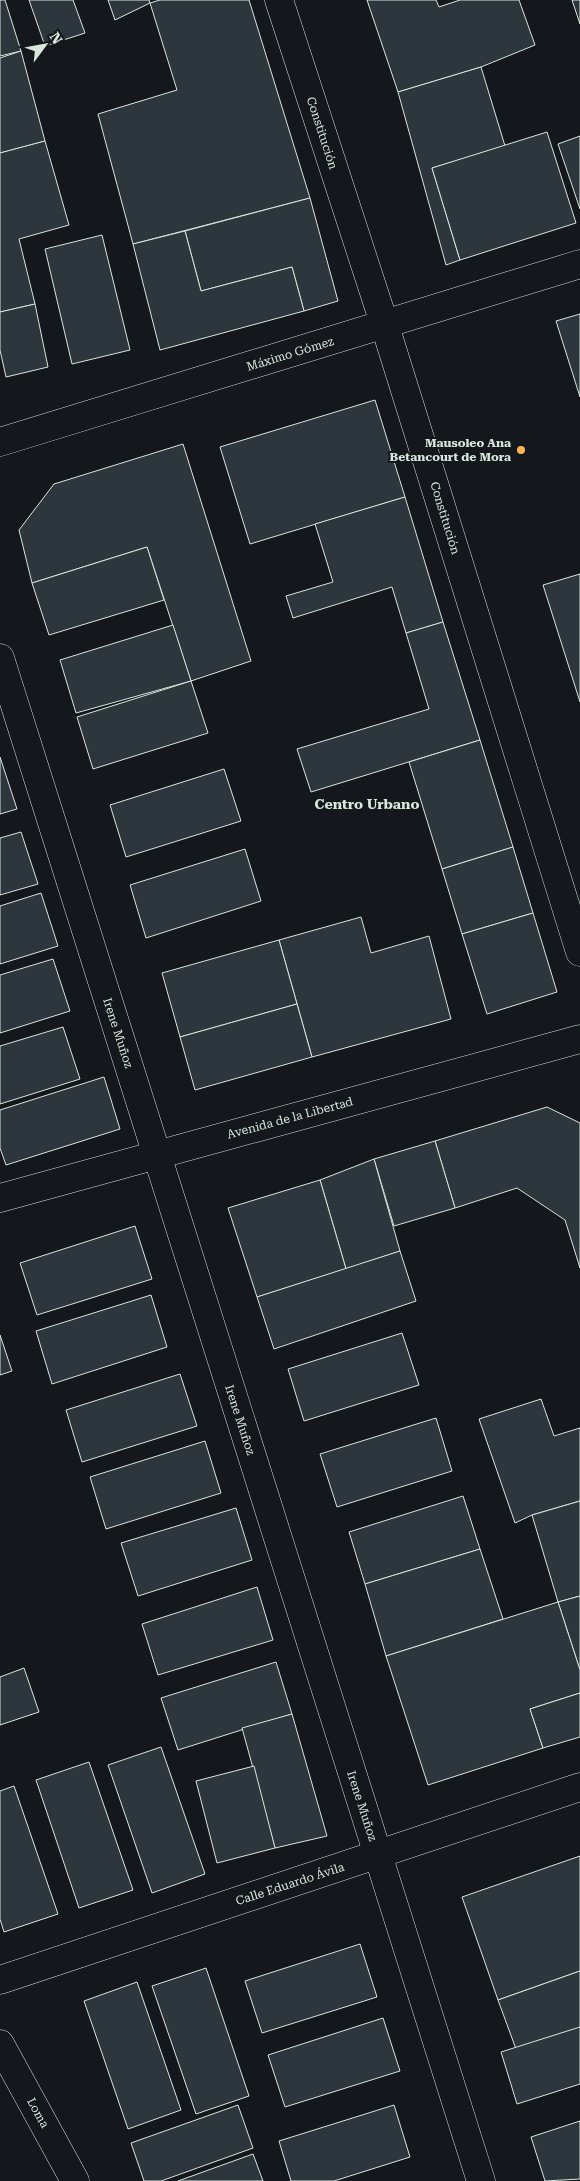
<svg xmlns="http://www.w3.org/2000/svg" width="580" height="2181" font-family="'Roboto Serif',serif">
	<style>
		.building { fill: #2c363c; stroke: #d8e6dc }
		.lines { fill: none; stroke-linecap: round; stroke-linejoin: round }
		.street-casing { stroke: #d8e6dc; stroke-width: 29 }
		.secondary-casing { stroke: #d8e6dc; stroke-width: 29 }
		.street { stroke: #14181c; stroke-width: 28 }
		.secondary { stroke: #14181c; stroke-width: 28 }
		.poi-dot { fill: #ffb74d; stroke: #14181c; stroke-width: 2 }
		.labels { text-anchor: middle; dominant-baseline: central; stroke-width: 4; stroke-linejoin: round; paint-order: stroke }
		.street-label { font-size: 12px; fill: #d8e6dc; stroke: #14181c }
		.poi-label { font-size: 12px; font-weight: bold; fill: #d8e6dc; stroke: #14181c; text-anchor: end }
		.neighbourhood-label { font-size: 14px; font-weight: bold; fill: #d8e6dc; stroke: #14181c }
	</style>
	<rect width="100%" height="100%" fill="#14181c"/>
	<g class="building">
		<path d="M0 0H5L21 51 0 56Z"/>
		<path d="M29 0H73L85 33 45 46Z"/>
		<path d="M108 0H149L150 3 115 20Z"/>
		<path d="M160 0H249L310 198 133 244 98 114 177 90 150 3Z"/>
		<path d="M367 0H436L439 7 460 0H519L535 45 481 67 398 92Z"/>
		<path d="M572 0H580V24Z"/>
		<path d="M21 51 45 141 0 153V58Z"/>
		<path d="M481 67 505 146 432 168 460 260 446 265 398 92Z"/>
		<path d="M547 132 576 223 460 260 432 168Z"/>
		<path d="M580 136V209L558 144Z"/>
		<path d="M45 141 69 225 19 239 35 304 0 312V153Z"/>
		<path d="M310 198 338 301 304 311 292 267 201 291 185 231Z"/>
		<path d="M185 231 201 291 292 267 304 311 160 350 133 244Z"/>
		<path d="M102 235 130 350 72 364 45 249Z"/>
		<path d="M35 304 48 367 6 377 0 350V312Z"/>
		<path d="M580 314V397L556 321Z"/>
		<path d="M375 400 405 497 250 544 220 447Z"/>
		<path d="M183 444 251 661 191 681 147 547 32 583 19 530 54 484Z"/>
		<path d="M405 497 443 622 406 633 392 587 293 618 286 596 333 582 315 524Z"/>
		<path d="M147 547 164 600 49 635 32 583Z"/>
		<path d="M580 574V702L543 585Z"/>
		<path d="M443 622 480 740 311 792 297 749 429 709 406 633Z"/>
		<path d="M173 625 191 681 76 713 60 660Z"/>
		<path d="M191 681 208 733 93 769 77 717Z"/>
		<path d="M480 740 513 847 442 869 409 762Z"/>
		<path d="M0 757 17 809 0 814Z"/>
		<path d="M224 769 241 821 126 857 110 805Z"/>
		<path d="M21 832 38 884 0 895V838Z"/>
		<path d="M513 847 533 913 462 934 442 869Z"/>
		<path d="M245 849 261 901 146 938 130 885Z"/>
		<path d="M41 893 58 946 0 964V906Z"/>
		<path d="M533 913 557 992 487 1014 462 934Z"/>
		<path d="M361 917 371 953 429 936 451 1019 312 1057 279 940Z"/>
		<path d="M279 940 297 1004 180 1037 162 973Z"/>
		<path d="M53 959 70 1011 0 1033V975Z"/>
		<path d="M297 1004 312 1057 195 1090 180 1037Z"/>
		<path d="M63 1027 80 1079 0 1104V1046Z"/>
		<path d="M104 1077 120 1129 6 1165 0 1148V1110Z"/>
		<path d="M547 1107 580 1123V1268L565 1220 517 1188 455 1208 435 1141Z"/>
		<path d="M435 1141 455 1208 394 1226 374 1159Z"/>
		<path d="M374 1159 400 1251 346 1269 320 1180Z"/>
		<path d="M320 1180 346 1269 257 1297 228 1208Z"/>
		<path d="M135 1226 152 1279 37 1315 20 1263Z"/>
		<path d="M400 1251 416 1301 274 1349 257 1297Z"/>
		<path d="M151 1295 167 1347 52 1384 36 1331Z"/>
		<path d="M402 1333 419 1385 304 1421 288 1369Z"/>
		<path d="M0 1335 12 1371 0 1375Z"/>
		<path d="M180 1374 197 1426 82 1462 66 1410Z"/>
		<path d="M541 1399 554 1436 580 1428V1501L532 1515 515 1523 479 1419Z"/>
		<path d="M436 1418 452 1471 337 1507 320 1454Z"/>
		<path d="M205 1441 221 1493 106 1529 90 1477Z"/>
		<path d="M463 1496 480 1549 365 1584 349 1532Z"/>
		<path d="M580 1501V1596L558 1602 532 1515Z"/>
		<path d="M236 1508 252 1560 138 1596 121 1543Z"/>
		<path d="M480 1549 503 1619 386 1656 365 1584Z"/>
		<path d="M257 1587 273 1640 158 1675 142 1624Z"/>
		<path d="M580 1596V1670L558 1602Z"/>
		<path d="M558 1602 580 1670V1693L530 1709 543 1748 428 1785 386 1656Z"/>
		<path d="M276 1662 292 1714 178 1750 161 1698Z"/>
		<path d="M24 1668 39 1712 0 1725V1677Z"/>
		<path d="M580 1693V1737L543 1748 530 1709Z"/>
		<path d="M292 1714 327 1836 275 1848 242 1728Z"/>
		<path d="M161 1747 205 1874 152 1893 108 1765Z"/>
		<path d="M89 1762 133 1890 79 1908 36 1780Z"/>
		<path d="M254 1766 275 1848 217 1863 196 1781Z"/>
		<path d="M14 1786 58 1914 4 1932 0 1919V1791Z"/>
		<path d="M580 1856V1971L498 2000 462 1897Z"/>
		<path d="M360 1944 377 1997 262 2033 245 1981Z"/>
		<path d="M206 1968 249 2096 196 2114 152 1986Z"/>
		<path d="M580 1971V2028L516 2049 498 2000Z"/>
		<path d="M137 1982 181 2110 128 2129 84 2001Z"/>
		<path d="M383 2018 400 2071 285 2107 268 2055Z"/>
		<path d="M580 2027V2084L517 2104 501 2052Z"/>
		<path d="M238 2105 253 2148 161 2181H144L131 2143Z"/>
		<path d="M394 2105 410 2157 334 2181H291L279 2141Z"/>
		<path d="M580 2121V2179L545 2181 531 2137Z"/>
		<path d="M253 2154 263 2181H178Z"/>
	</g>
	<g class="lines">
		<defs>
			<g id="street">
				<path d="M0 442 580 264"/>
				<path d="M0 658 481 2181"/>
				<path d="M0 1198 580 1039"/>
				<path d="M0 1980 580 1787"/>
				<path d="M0 2044 75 2181"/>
			</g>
			<path id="secondary" d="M279 0 385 326 580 952"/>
		</defs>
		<use href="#street" class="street-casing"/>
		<use href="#secondary" class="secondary-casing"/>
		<use href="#street" class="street"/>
		<use href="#secondary" class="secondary"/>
	</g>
	<circle class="poi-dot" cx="521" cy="450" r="5"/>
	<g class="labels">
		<g class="street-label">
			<text transform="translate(322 133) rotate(72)">Constitución</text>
			<text transform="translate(290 354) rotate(-17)">Máximo Gómez</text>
			<text transform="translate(445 518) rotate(73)">Constitución</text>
			<text transform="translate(118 1033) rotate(72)">Irene Muñoz</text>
			<text transform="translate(290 1118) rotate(-15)">Avenida de la Libertad</text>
			<text transform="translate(240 1420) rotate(72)">Irene Muñoz</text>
			<text transform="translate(362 1806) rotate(72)">Irene Muñoz</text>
			<text transform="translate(290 1884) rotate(-18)">Calle Eduardo Ávila</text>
			<text transform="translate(38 2113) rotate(61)">Loma</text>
		</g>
		<g class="poi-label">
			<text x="511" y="443">Mausoleo Ana<tspan x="511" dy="14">Betancourt de Mora</tspan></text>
		</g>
		<g class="neighbourhood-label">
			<text x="367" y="804">Centro Urbano</text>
		</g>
	</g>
	<g transform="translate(45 45) rotate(58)" stroke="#14181c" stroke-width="4" paint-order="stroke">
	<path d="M0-4L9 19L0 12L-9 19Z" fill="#d8e6dc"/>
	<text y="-8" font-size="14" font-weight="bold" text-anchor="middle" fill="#d8e6dc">N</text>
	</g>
</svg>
